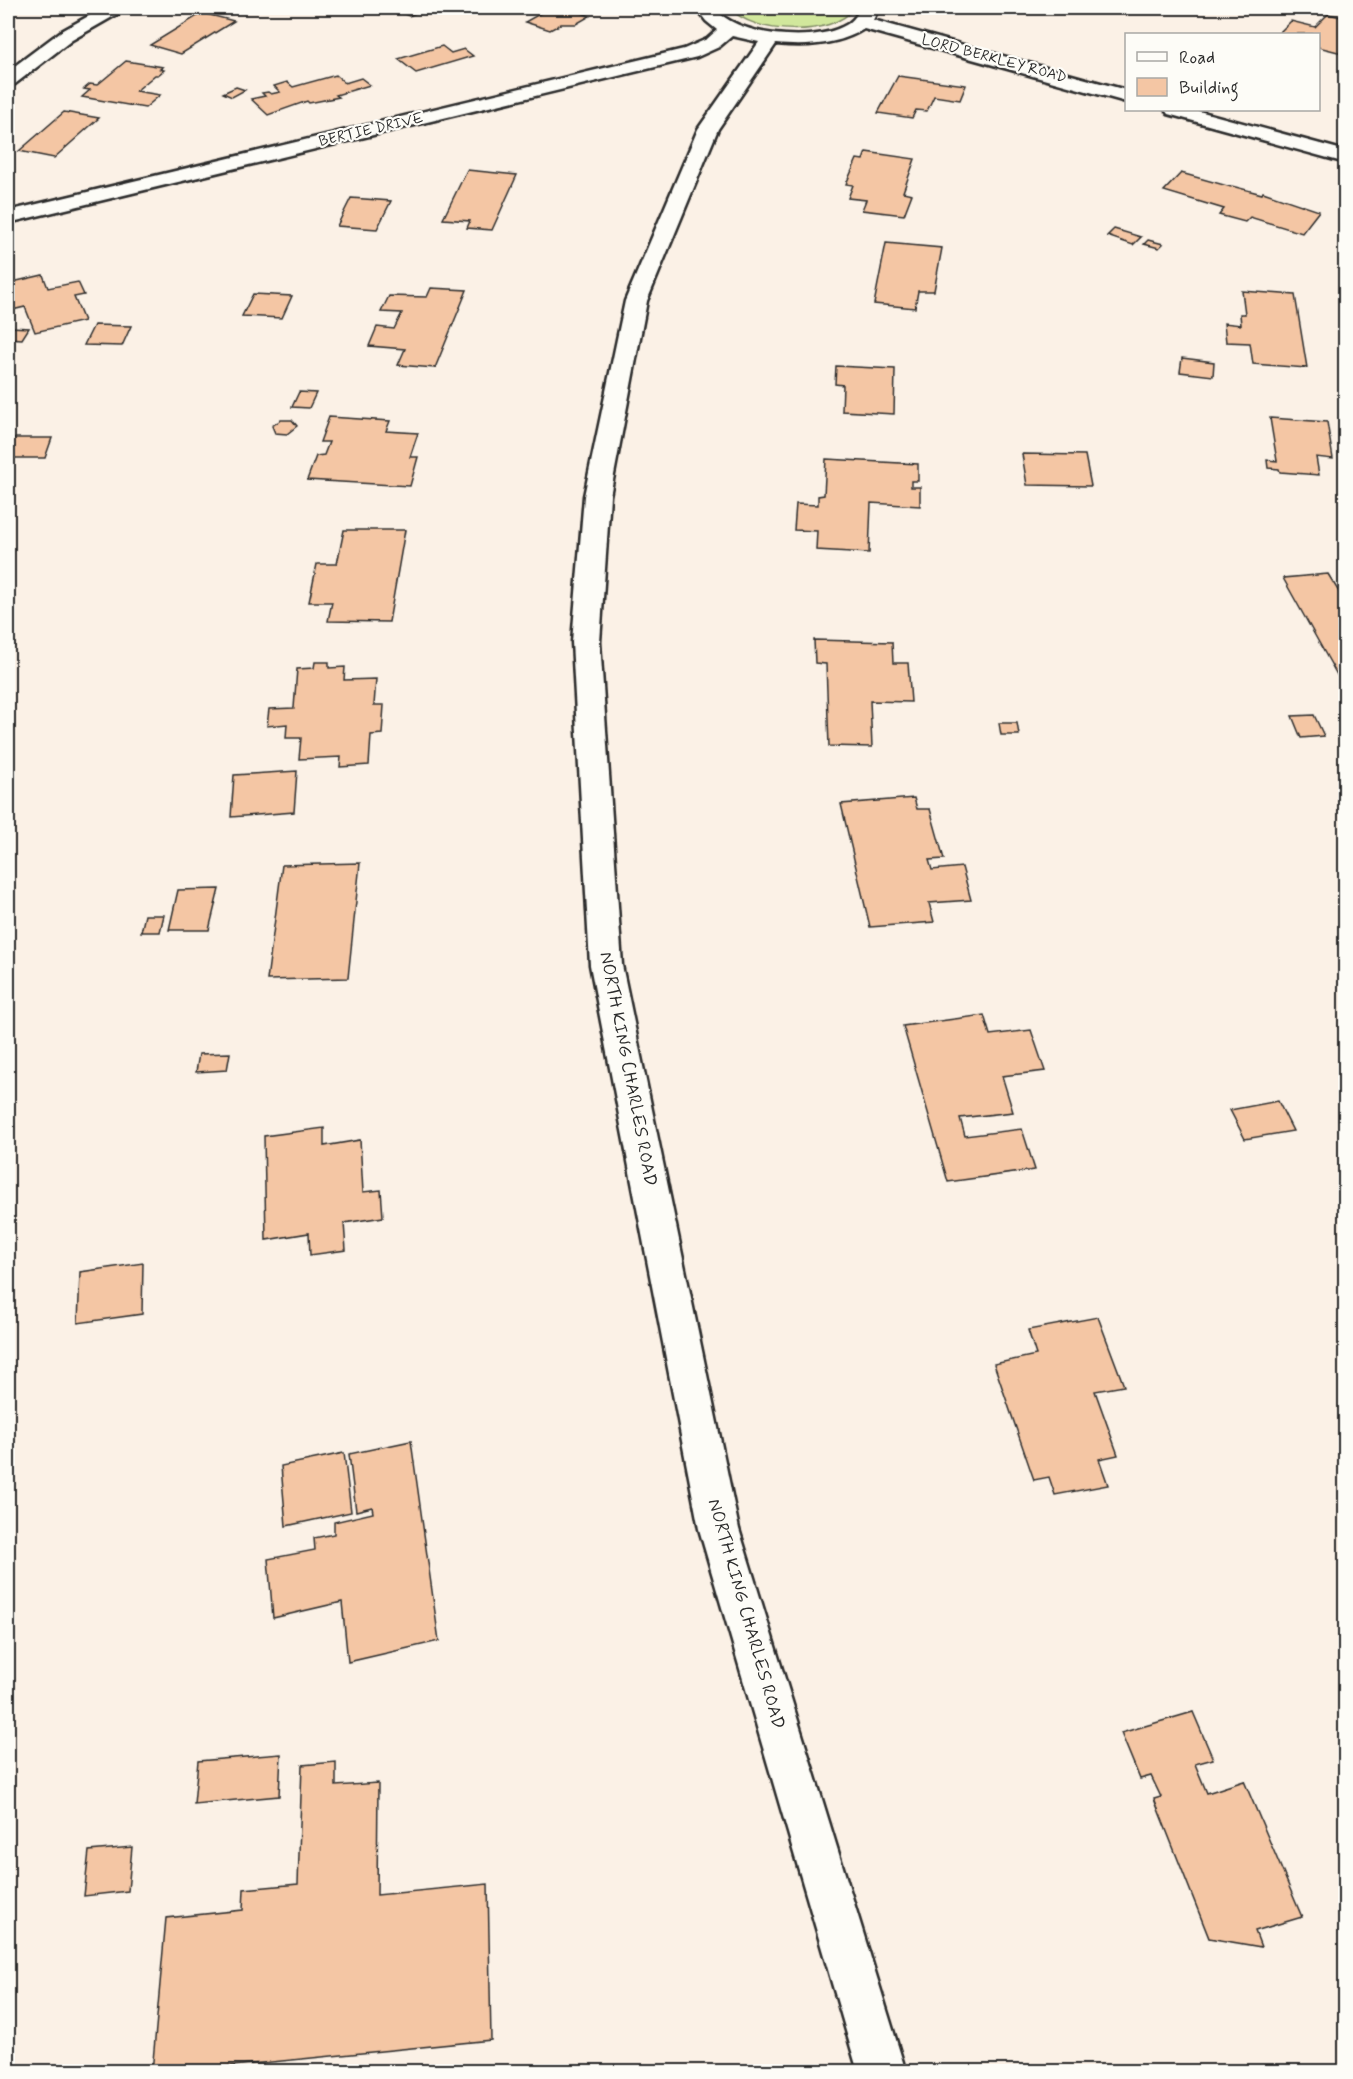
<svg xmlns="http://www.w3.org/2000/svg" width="1353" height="2079" font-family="Mynerve,sans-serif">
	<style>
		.green { fill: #d1e79c; stroke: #7e8964; stroke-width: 1.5 }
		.building { fill: #f4c6a4; stroke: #2b2b2b; stroke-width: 1.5 }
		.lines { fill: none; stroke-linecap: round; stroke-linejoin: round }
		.minor-casing { stroke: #2b2b2b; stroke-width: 5 }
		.minor { fill: #fdfcf7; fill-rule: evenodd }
		.labels { text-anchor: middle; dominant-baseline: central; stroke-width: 4.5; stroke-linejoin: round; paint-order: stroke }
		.far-street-label { font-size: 15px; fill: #2b2b2b; stroke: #fdfcf7 }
		.street-label { font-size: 18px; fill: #2b2b2b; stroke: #fdfcf7 }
	</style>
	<rect width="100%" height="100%" fill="#fbf1e6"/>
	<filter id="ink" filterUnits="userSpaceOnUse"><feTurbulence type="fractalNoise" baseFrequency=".0167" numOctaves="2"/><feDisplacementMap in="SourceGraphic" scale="12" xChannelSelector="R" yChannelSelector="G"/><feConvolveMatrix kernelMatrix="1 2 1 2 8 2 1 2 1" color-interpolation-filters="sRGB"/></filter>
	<g filter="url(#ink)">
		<path class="green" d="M730 8H854C833 38 752 35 730 8Z"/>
		<g class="building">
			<path d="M410 8H421L425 9 409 16 399 12Z"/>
			<path d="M550 8 568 9 591 8 582 13 590 16 576 24H561L550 30 525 22Z"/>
			<path d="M202 13 234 21 181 54 150 45Z"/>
			<path d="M1328 14 1346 18V54L1318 47V34H1278L1291 21 1315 27Z"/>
			<path d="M442 46 451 53 464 49 473 56 416 73 398 59Z"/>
			<path d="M126 61 163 67 160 69 164 70 158 75H155L136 91 160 95 145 108 82 97 90 90 84 89 90 84 97 85Z"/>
			<path d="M336 75 345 83 361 78 370 85 336 95 339 97 309 103 307 101 268 115 251 99 265 96 262 93 268 92 271 94 280 92 274 86 287 82 293 87Z"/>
			<path d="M898 76 966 85 960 100 934 96 927 111 916 110 912 118 878 113Z"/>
			<path d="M236 87 245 90 232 97 223 93Z"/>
			<path d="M64 112 99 118 54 158 19 151Z"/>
			<path d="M866 152 915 159 903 192 912 194 904 215 862 210 866 200 848 198 853 185 846 184 857 159 863 160Z"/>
			<path d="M467 170 517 175 492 230 467 228 470 221 443 219Z"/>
			<path d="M1181 173 1231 187 1232 186 1262 194 1263 192 1319 211 1302 233 1250 217 1245 222 1219 215 1224 209 1164 191Z"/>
			<path d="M351 198 391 201 377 229 337 226Z"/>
			<path d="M1114 229 1141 237 1133 245 1107 236Z"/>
			<path d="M1148 240 1163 244 1159 248 1144 244Z"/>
			<path d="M886 243 942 248 934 291H918L915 308 874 304Z"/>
			<path d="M43 275 48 288 78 282 84 295 74 297 84 321 35 332 25 307 8 311V283Z"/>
			<path d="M431 288 467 290 435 368 398 365 405 349 369 346 377 327 394 329 402 313 381 312 389 296 427 297Z"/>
			<path d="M1242 291 1295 295 1307 368 1253 364 1250 343 1226 342 1224 323 1241 325 1240 314H1245Z"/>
			<path d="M253 294 292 296 282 318 242 316Z"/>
			<path d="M94 325 131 326 122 346 84 345Z"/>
			<path d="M10 327 29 328 22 339 8 338Z"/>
			<path d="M1182 358 1214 362 1213 376 1180 372Z"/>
			<path d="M836 366 895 369 894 414 842 411 843 385 835 384Z"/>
			<path d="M299 392 316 393 309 408 292 407Z"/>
			<path d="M329 417 390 421 386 431 418 433 410 457H418L410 486 307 480 316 456 324 455 329 442H320Z"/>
			<path d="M1270 418 1327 422 1333 459 1316 457 1319 475 1280 472 1279 469 1268 468 1267 460 1277 461Z"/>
			<path d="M281 420H292L297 426 287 434 275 433 272 426Z"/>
			<path d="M8 438H52L45 458H8Z"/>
			<path d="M1022 454 1085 455 1091 486 1027 485Z"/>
			<path d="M826 459 918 464V481H911V487H920V506L871 503 869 553 816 550 817 531 794 530 796 504 818 505V496L824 495Z"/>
			<path d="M344 530H405L389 622 328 621 332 602H309L317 564H337Z"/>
			<path d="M1328 574 1339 592H1346V681L1341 682 1283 578Z"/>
			<path d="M814 640 892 642 893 663H908L911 702 870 701 872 747 829 746 826 664 815 663Z"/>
			<path d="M315 662H329V668L345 667 344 680 376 679 374 705H384L382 734 371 735 369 765 340 767 341 757 299 759 301 738H286L287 724 267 726 269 709 294 708 297 669 314 668Z"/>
			<path d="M1314 715 1324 736 1301 738 1292 716Z"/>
			<path d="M999 723H1017L1019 735H1001Z"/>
			<path d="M297 771 294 812 231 817 234 775Z"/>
			<path d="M914 798 917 809H930L944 859 929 860 932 870 962 867 971 900 929 903 934 922 870 927 841 804Z"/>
			<path d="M360 863 348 978 267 980 282 865Z"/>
			<path d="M219 889 209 930H169L178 890Z"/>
			<path d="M145 915H164L160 932H141Z"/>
			<path d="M984 1015 990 1035 1031 1030 1045 1071 1002 1076 1013 1112 960 1118 965 1136 1022 1129 1035 1170 948 1182 903 1026Z"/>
			<path d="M230 1053 227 1070 196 1072 199 1054Z"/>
			<path d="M1278 1101 1293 1131 1245 1139 1230 1110Z"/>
			<path d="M324 1128V1146L360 1140 363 1192 381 1190 383 1217 344 1223 346 1250 310 1255 309 1233 266 1240 264 1136Z"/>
			<path d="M143 1263 142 1314 78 1323 80 1272Z"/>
			<path d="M1098 1317 1124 1386 1095 1391 1118 1455 1099 1459 1108 1485 1055 1495 1049 1477 1034 1480 994 1364 1036 1355 1028 1330Z"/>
			<path d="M411 1441 439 1641 348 1662 342 1602 273 1618 268 1559 315 1550 314 1538 334 1534V1522L373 1513 372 1507 356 1511 349 1454Z"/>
			<path d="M344 1453 351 1512 286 1526 281 1466Z"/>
			<path d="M1193 1712 1213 1759 1195 1764 1207 1793 1244 1781 1302 1917 1255 1931 1261 1947 1209 1938 1154 1799 1161 1797 1151 1776 1140 1779 1121 1733Z"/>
			<path d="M281 1754 279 1796 194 1804 198 1761Z"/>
			<path d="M336 1762V1786L378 1783 377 1895 488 1884 491 2040 172 2072H152L166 1918 243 1910 244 1889 298 1884 302 1765Z"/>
			<path d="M132 1847 128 1891 84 1896 89 1851Z"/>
		</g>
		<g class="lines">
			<defs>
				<g id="minor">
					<path d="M103 8H124L121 12 72 40 15 84 8 86V71L60 32Z"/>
					<path d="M696 8H714C737 36 810 43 842 27 852 23 856 16 861 8H879L873 20 1126 90V102L864 29C839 45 805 47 776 44L718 129 647 301 610 496 600 642 622 965 739 1529 906 2072H858L699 1529 590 965 572 642 584 496 625 301 698 129 759 42 732 36 719 47 697 57 8 223V211L684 49 707 39 717 30 706 21Z"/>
					<path d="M1165 110H1195L1346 151V163L1168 114Z"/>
				</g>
			</defs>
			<use href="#minor" class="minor-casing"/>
			<use href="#minor" class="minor"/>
		</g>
	</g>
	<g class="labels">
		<g class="far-street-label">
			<text transform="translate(994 59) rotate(15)">LORD BERKLEY ROAD</text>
			<text transform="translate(371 130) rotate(-13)">BERTIE DRIVE</text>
		</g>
		<g class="street-label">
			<text transform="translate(628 1069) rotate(79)">NORTH KING CHARLES ROAD</text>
			<text transform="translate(746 1614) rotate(74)">NORTH KING CHARLES ROAD</text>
		</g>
	</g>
	<rect width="1353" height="2079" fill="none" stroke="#fdfcf7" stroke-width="30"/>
	<rect x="15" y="15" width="1323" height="2049" fill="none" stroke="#2b2b2b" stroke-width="2" filter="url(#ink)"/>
	<rect x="1125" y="33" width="195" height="78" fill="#fdfcf7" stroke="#a9a8a5" stroke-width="1.5"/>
	<rect x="1137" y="52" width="30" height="9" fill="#fdfcf7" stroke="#a9a8a5" stroke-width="1.5"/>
	<text x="1179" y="63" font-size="18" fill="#2b2b2b">Road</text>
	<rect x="1137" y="78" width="30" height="18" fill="#f4c6a4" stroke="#a9a8a5" stroke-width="1.5"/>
	<text x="1179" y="93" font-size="18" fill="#2b2b2b">Building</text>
</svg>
